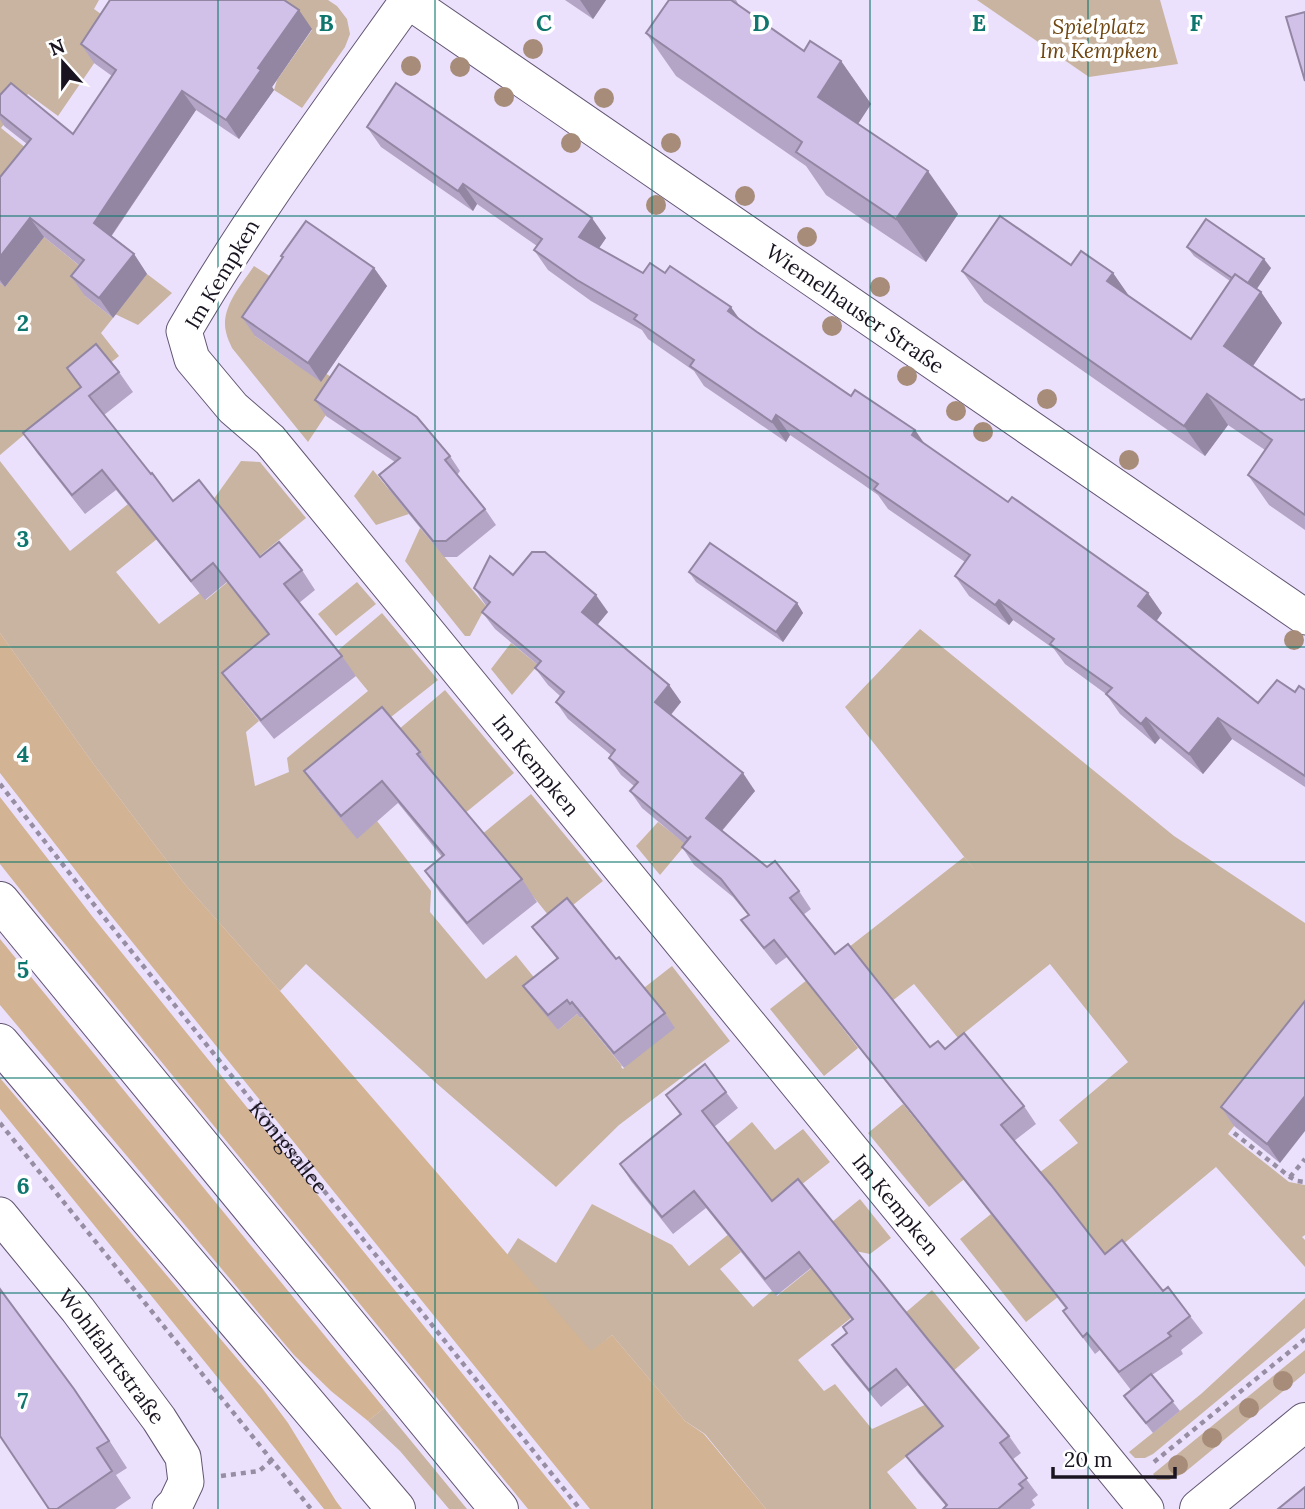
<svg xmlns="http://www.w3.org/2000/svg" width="1305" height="1509" font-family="Lora,serif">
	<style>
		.green { fill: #c8b4a0 }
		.forest { fill: #d2b393 }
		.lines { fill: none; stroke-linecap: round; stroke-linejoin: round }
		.minor-casing { stroke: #635673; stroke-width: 37 }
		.secondary-casing { stroke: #635673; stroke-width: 40 }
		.primary-casing { stroke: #635673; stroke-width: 40 }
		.path { stroke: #978ea3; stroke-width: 4.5; stroke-dasharray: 5 5; stroke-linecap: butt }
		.minor { stroke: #fff; stroke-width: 35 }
		.secondary { stroke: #fff; stroke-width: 38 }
		.primary { stroke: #fff; stroke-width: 38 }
		.tree { fill: #a78c7a }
		.wall { fill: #b4a5c7 }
		.shaded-wall { fill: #9286a2 }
		.building { fill: #d1c0e7; stroke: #9286a2; stroke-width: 2 }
		.grid { fill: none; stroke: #0f766e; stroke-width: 2; stroke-opacity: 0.55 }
		.labels { text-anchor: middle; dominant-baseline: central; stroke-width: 7; stroke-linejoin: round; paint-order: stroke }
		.park-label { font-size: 21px; font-style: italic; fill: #6f4610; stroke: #fff }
		.street-label { font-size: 21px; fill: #191420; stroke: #fff }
		.grid-label { font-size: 23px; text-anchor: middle; font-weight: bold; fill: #0f766e; stroke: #fff; stroke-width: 7; stroke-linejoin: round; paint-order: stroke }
	</style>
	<rect width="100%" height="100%" fill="#ece1fc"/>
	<g class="green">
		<path d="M0 0H99L94 9 119 27 58 116 28 94 1 128 42 161 0 213Z"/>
		<path d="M282 0H328L337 6 347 19 350 34 345 47 302 108 274 90 277 80 312 30Z"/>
		<path d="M977 0H1160L1178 64 1089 77Z"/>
		<path d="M44 237 97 280 85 296 113 318 101 333 119 356 78 389 0 455V283L5 287Z"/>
		<path d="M254 266 288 288 255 336 294 363 299 356 345 386 308 442 232 348C230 343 227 338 226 332 220 308 242 284 254 266Z"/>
		<path d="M147 274 172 293 138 325 115 314Z"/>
		<path d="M0 461 70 551 128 504 157 539 116 572 159 624 200 593 206 600 247 566 283 654 236 692 259 721 246 732 255 786 289 772 287 758 368 691 336 652 382 613 438 680 311 780 320 794 357 838 377 821 431 891 430 912 486 979 516 955 545 991 558 1030 577 1014 580 1018 582 1017 622 1066 621 1067 623 1069 625 1067 624 1066 640 991 672 966 730 1041 619 1125 556 1187 435 1082 306 964 280 991 183 882 95 766 0 633Z"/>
		<path d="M241 461 260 462 306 518 258 557 213 500Z"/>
		<path d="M373 470 409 514 376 525 354 496Z"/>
		<path d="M420 528 486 606 470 636H465L405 561Z"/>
		<path d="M357 582 376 604 336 636 318 614Z"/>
		<path d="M920 629 1174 836 1305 923V1035L1228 1134 1289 1182 1305 1185V1235L1302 1237 1305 1240V1267L1216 1167 1086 1275 1026 1322 960 1239 991 1214 1015 1242 1039 1173 1078 1143 1059 1120 1128 1062 1050 964 958 1038 914 984 892 1001 817 995 858 1048 824 1076 770 1009 964 857 977 873 845 707Z"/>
		<path d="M511 643 538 665 512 695 491 669Z"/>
		<path d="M445 690 514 773 464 814 398 730Z"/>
		<path d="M531 794 603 881 553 921 495 849 481 835Z"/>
		<path d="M658 822 686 844 660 875 636 846Z"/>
		<path d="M903 1104 927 1134 929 1132 986 1162 929 1207 868 1133Z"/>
		<path d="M752 1122 775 1150 803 1129 830 1162 732 1240 741 1252 720 1269 753 1307 772 1291 777 1296 839 1246 851 1318 798 1360 824 1391 835 1384 872 1429 929 1403 947 1424 887 1472 917 1509H766L705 1434 685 1421 612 1335 591 1352 507 1255 518 1238 556 1263 592 1204 672 1245 689 1266 735 1229 726 1144Z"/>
		<path d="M860 1199 891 1238 870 1254 855 1251 832 1222Z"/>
		<path d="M932 1290 980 1348 952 1372 905 1313Z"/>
		<path d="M1305 1298V1328L1153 1454 1145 1458H1135L1129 1452 1201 1394Z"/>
		<path d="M1305 1350V1373L1184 1473 1169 1480H1157L1153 1474Z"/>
		<path d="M384 1408 467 1509H449L400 1451 368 1421Z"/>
	</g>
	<g class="forest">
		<path d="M0 633 95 766 183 882 280 991 591 1351 612 1335 685 1421 704 1434 766 1509H590L104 907 0 773Z"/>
		<path d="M0 797 92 916 572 1509H528L23 893 0 864Z"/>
		<path d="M0 939 384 1408 368 1421 331 1391 294 1355 0 1005Z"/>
		<path d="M0 1078 262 1388 288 1423 336 1501 342 1509H324L0 1109Z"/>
	</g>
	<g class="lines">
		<defs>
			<g id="minor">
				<path id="s2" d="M407 0 1305 617"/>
				<path id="s3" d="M408 0C331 108 251 216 184 331L192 359 233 408 270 440 1146 1509"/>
				<path id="s4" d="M0 1215 78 1310 159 1419 183 1457 186 1482 176 1503 170 1509"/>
			</g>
			<path id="secondary" d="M1199 1509 1305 1422"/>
			<g id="primary">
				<path d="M0 901 499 1509"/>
				<path d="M0 1043 396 1509"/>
			</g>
		</defs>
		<use href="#minor" class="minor-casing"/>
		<use href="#secondary" class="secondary-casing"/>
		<use href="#primary" class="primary-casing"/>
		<g class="path">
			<path id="s1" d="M0 784 99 911 580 1509"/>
			<path d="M0 1123 311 1509"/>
			<path d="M1234 1133 1290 1177 1297 1181 1305 1182"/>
			<path d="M1290 1177 1305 1159"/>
			<path d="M1154 1462 1305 1339"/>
			<path d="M221 1476 259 1471 272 1460"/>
		</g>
		<use href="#minor" class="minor"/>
		<use href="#secondary" class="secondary"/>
		<use href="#primary" class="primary"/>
	</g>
	<g class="tree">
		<circle cx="533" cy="49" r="10"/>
		<circle cx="411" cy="66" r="10"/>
		<circle cx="460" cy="67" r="10"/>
		<circle cx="504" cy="97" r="10"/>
		<circle cx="604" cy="98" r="10"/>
		<circle cx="571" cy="143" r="10"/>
		<circle cx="671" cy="143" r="10"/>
		<circle cx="745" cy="196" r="10"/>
		<circle cx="656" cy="205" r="10"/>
		<circle cx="807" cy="237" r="10"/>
		<circle cx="880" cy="287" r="10"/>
		<circle cx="832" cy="326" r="10"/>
		<circle cx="907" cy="376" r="10"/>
		<circle cx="1047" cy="399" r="10"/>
		<circle cx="956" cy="411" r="10"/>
		<circle cx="983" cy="432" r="10"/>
		<circle cx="1129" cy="460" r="10"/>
		<circle cx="1294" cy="640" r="10"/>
		<circle cx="1283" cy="1381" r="10"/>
		<circle cx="1249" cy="1408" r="10"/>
		<circle cx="1212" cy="1438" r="10"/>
		<circle cx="1178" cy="1465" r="10"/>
	</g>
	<g class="wall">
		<path d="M565 0H606L593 19Z"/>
		<path d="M669 0H736L740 7 804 51 841 61 871 104 858 124 958 214 926 262 826 195 806 166 676 76 646 33Z"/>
		<path d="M312 29 272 87 274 90 239 139 196 110 111 237 134 254 147 274 113 318 85 296 71 276 80 266 44 237 5 287 0 283V177L27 144 4 126 0 119V95L73 134 112 76 94 63 81 44Z"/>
		<path d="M367 127 606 238 599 248 643 273 739 319 851 396 915 430 924 444 1162 613 1156 621 1258 703 1295 692 1305 690V787L1232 739 1203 774 1160 738 1155 744 1120 714 1106 694 1065 664 1054 649 1013 620 1009 625 969 596 955 576 965 562 888 509 878 495 861 483 790 435 786 442 704 386 694 371 648 339 642 330 591 301 548 270 534 250 537 246 477 204 473 211 381 147Z"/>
		<path d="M1187 247 1271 268 1256 289 1261 292 1282 323 1253 366 1301 400 1305 399V530L1269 505 1248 475 1265 450 1228 425 1205 456 984 302 962 271 1071 265 1113 273 1128 295 1191 339 1230 281 1194 256Z"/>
		<path d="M281 256 374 268 387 286 321 382 255 336 242 317 283 258Z"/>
		<path d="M67 368 119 372 133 392 104 415 151 474 173 501 260 557 302 570 315 590 299 603 342 656 356 676 274 739 236 692 222 673 268 635 227 582 205 600 116 490 85 514 37 453 23 433 81 387Z"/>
		<path d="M315 400 450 456 460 471 457 475 485 509 496 525 457 557H444L390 491 379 475 395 462 326 416Z"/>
		<path d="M689 572 797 603 803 613 783 642 696 582Z"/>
		<path d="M513 575 608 612 597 625 669 685 681 702 671 715 755 791 722 831 799 891 811 909 803 915 835 954 930 1047 945 1049 1024 1106 1036 1124 1014 1141 1105 1254 1163 1291 1190 1316 1203 1333 1181 1350 1183 1354 1152 1375 1180 1411 1153 1433 1124 1396 1131 1390 1100 1350 1095 1354 1063 1311 1066 1309 787 957 776 965 754 937 741 920 748 915 733 897 694 865 682 847 685 844 642 808 630 791 634 786 621 775 609 758 611 755 568 719 556 702 560 696 548 685 535 668 538 665 495 629 482 612 487 607 474 588Z"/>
		<path d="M420 752 435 774V775L522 879 537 902 483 945 440 893 425 871 442 857 398 803 357 839 320 794 304 771Z"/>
		<path d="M532 927 616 959 665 1013 675 1028 624 1068 582 1017 580 1018 577 1014 558 1030 534 1001 523 986 557 959Z"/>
		<path d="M1305 1001 1280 1163 1234 1126 1221 1107Z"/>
		<path d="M726 1092 738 1108 714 1127 772 1201 930 1342 1009 1436 1021 1453 1012 1460 1038 1495 1032 1500 1035 1505 1030 1509H943L946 1506 918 1473 906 1456 942 1427 908 1385 881 1407 844 1362 832 1345 847 1333 852 1320 811 1268 776 1296 706 1208 673 1234 631 1181 620 1164 680 1115 666 1095Z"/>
		<path d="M93 1416 127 1468 116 1475 131 1498 115 1509H49Z"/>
	</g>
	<g class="shaded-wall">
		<path d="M580 0H606L593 19Z"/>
		<path d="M299 10 312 29 272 87 274 90 239 139 226 120 258 68Z"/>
		<path d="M841 61 871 104 848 139 818 97Z"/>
		<path d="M182 91 196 110 107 242 94 223Z"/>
		<path d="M928 171 958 214 926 262 896 219Z"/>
		<path d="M463 184 477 204 473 211 458 191Z"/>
		<path d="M30 218 44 237 5 287 0 280V257Z"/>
		<path d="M592 218 606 238 593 257 579 237Z"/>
		<path d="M134 254 147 274 113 318 99 298Z"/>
		<path d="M1264 259 1271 268 1252 296 1245 287Z"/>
		<path d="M374 268 387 286 321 382 308 363Z"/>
		<path d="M1113 273 1134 303 1107 281Z"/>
		<path d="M1261 292 1282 323 1246 376 1224 346Z"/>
		<path d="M731 307 745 327 728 311Z"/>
		<path d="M1207 394 1228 425 1205 456 1184 426Z"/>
		<path d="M776 415 790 435 786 442 772 422Z"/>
		<path d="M915 430 929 450 912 435Z"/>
		<path d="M1148 593 1162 613 1153 626 1138 606Z"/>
		<path d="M596 595 608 612 594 629 582 612Z"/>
		<path d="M999 600 1013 620 1009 625 995 605Z"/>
		<path d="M797 603 803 613 783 642 776 632Z"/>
		<path d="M669 685 681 702 667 719 655 702Z"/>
		<path d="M1146 718 1160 738 1155 744 1141 724Z"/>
		<path d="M1218 718 1232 739 1203 774 1189 754Z"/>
		<path d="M743 773 755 791 718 835 706 818Z"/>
		<path d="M1305 1096V1131L1280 1163 1267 1144Z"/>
		<path d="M74 1389 93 1416 127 1468 109 1441Z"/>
	</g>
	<g class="building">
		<path d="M110 0H284L299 10 258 68 261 70 226 120 182 91 94 223 134 254 99 298 71 276 84 260 30 218 0 257V177L31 139 0 114V95L11 83 73 134 116 70 81 44Z"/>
		<path d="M669 0H731L804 51 810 41 841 61 818 97 928 171 896 219 796 152 802 142 646 33Z"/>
		<path d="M1305 12V81L1286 17Z"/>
		<path d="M396 83 592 218 579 237 643 273 650 263 665 273 670 266 731 307 728 311 757 332 851 396 855 390 915 430 912 435 1008 502 1012 497 1148 593 1138 606 1258 703 1277 680 1295 692 1299 686 1305 690V776L1218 718 1189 754 1146 718 1141 724 1106 694 1112 688 1050 644 1054 639 999 600 995 605 955 576 970 555 874 489 878 484 847 463 776 415 772 422 690 366 694 360 634 319 637 315 577 280 534 250 542 239 463 184 458 191 367 127Z"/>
		<path d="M1000 216 1071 265 1081 251 1113 273 1107 281 1191 339 1235 274 1261 292 1224 346 1301 400 1305 399V515L1248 475 1272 440 1207 394 1184 426 962 271Z"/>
		<path d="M1206 219 1264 259 1248 283 1235 274 1232 278 1187 247Z"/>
		<path d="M306 221 374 268 308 363 242 317 283 257 281 256Z"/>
		<path d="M96 344 119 372 89 396 151 474 152 473 173 501 199 480 260 557 279 542 302 570 284 584 342 656 261 720 222 673 269 634 213 563 191 581 102 470 72 495 23 433 81 387 67 368Z"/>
		<path d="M339 364 417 417 450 456 445 460 485 509 446 541H433L379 475 400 458 315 400Z"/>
		<path d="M710 543 797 603 776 632 689 572Z"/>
		<path d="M532 552H545L596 595 582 612 669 685 655 702 743 773 706 818 767 867 775 861 799 891 790 898 835 954 848 944 930 1047 938 1041 945 1049 964 1033 1024 1106 1001 1125 1051 1185 1105 1254 1122 1240 1163 1291 1168 1287 1190 1316 1168 1333 1171 1336 1119 1372 1087 1333 1083 1337 1063 1311 1067 1308 774 940 764 948 741 920 749 915 721 879 682 847 691 836 688 839 630 791 638 782 609 758 615 750 556 702 564 692 535 668 541 661 482 612 490 602 474 588 490 556 513 575Z"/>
		<path d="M382 707 420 752 417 754 522 879 467 923 425 871 444 855 382 781 341 816 304 771Z"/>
		<path d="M567 898 616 959 619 957 665 1013 614 1053 572 1002 570 1004 567 1000 548 1015 523 986 558 958 532 927Z"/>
		<path d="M1305 1001V1096L1267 1144 1221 1107Z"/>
		<path d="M705 1064 726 1092 702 1111 772 1201 798 1179 930 1342 1009 1436 1000 1443 1027 1478 1019 1484 1023 1488 998 1509H943L947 1505 906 1456 943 1426 896 1369 869 1390 832 1345 847 1333 843 1327 853 1319 799 1252 765 1279 694 1191 662 1217 620 1164 681 1114 666 1095Z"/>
		<path d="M0 1289 74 1389 109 1441 97 1448 112 1471 57 1509H49L0 1436Z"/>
		<path d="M1151 1374 1173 1401 1146 1423 1124 1396Z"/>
		<path d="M1305 1487V1509H1278Z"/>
	</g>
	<path class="grid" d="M218 0V1509M435 0V1509M652 0V1509M870 0V1509M1088 0V1509M0 216H1305M0 431H1305M0 647H1305M0 862H1305M0 1078H1305M0 1293H1305"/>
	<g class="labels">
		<g class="park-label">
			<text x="1099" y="26">Spielplatz<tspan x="1099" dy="24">Im Kempken</tspan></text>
		</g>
		<g class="street-label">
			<text transform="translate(222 274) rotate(-59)">Im Kempken</text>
			<text stroke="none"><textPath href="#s2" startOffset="544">Wiemelhauser Straße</textPath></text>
			<text stroke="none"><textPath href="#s3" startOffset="962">Im Kempken</textPath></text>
			<text stroke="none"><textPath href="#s1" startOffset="464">Königsallee</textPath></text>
			<text stroke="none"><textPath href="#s3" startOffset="1530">Im Kempken</textPath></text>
			<text stroke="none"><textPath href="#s4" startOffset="180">Wohlfahrtstraße</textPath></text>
		</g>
	</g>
	<g class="grid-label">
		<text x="326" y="31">B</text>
		<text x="544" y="31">C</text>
		<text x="761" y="31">D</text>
		<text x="979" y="31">E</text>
		<text x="1196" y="31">F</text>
		<text x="23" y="331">2</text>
		<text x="23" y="547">3</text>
		<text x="23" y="762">4</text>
		<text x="23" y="978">5</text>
		<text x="23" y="1194">6</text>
		<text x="23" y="1409">7</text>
	</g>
	<g transform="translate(63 63) rotate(339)" stroke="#ffffff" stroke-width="5" paint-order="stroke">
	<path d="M0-5L12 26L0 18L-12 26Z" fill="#191420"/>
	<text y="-10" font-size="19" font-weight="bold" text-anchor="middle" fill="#191420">N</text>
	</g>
	<path d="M1053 1467v10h122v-10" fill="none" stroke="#191420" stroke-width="3.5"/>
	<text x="1064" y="1467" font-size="21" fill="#191420" stroke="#ffffff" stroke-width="5" paint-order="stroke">20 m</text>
</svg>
